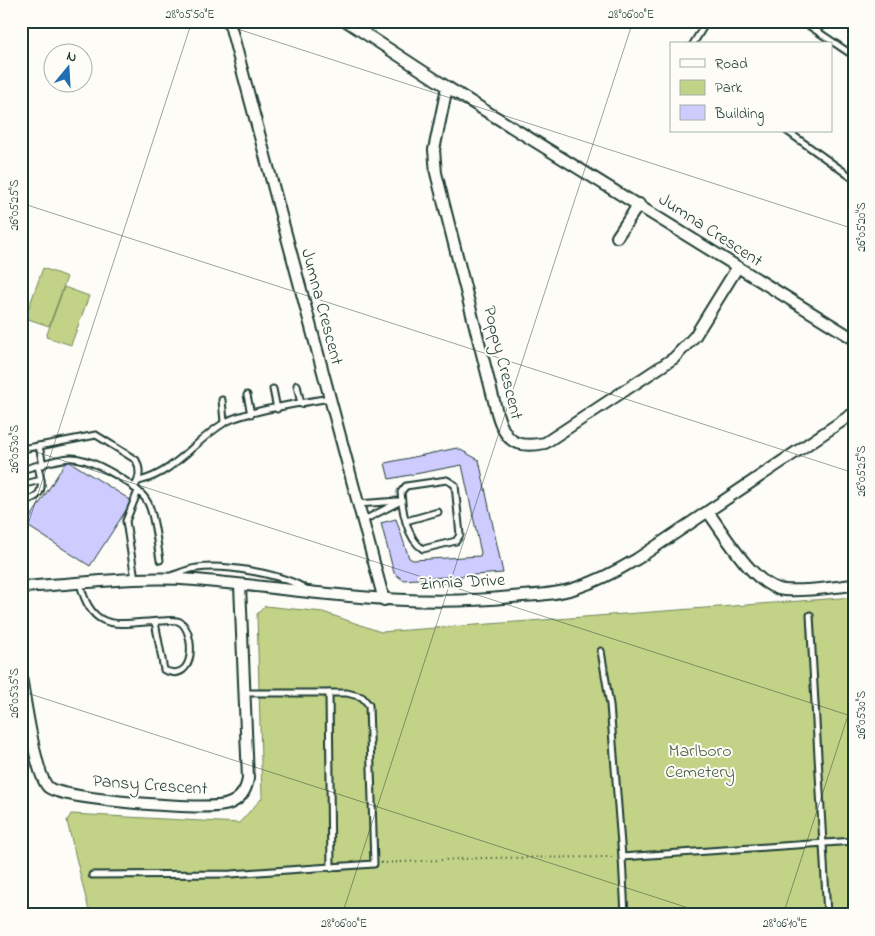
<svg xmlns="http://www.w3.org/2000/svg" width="875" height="936" font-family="'Indie Flower',sans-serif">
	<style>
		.green { fill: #c2d286; stroke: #70885d }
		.building { fill: #cecbfe; stroke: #1f3d34 }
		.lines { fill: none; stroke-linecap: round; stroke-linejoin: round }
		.lane-casing { stroke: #1f3d34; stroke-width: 9 }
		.street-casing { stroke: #1f3d34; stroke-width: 14 }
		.path { stroke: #1f3d34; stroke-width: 2; stroke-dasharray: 1 4; stroke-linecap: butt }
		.lane { stroke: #fdfcf7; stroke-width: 5 }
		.street { stroke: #fdfcf7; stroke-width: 10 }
		.ticks { fill: none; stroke: #1f3d34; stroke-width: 1; stroke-opacity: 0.45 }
		.labels { text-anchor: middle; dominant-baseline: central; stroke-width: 4; stroke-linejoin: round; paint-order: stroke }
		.street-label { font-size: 18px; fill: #1f3d34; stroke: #fdfcf7 }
		.park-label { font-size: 18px; fill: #486248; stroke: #fdfcf7 }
		.neatline { fill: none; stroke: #1f3d34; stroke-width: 2 }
		.ticks-label { font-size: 12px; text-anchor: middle; fill: #1f3d34 }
	</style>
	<rect width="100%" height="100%" fill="#fdfcf7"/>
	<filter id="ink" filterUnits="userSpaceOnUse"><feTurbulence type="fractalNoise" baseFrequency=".02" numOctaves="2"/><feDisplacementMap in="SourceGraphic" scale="10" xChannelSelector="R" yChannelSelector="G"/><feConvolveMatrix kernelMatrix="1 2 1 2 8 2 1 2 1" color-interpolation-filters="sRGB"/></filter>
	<g filter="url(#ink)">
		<g class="green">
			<path d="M43 268 67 277 49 326 25 318Z"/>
			<path d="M64 287 89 296 71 345 46 337Z"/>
			<path d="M854 597V915H90L67 821 71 814 239 823 262 798 257 614 265 606 323 612 381 632Z"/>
		</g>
		<g class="building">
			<path d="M457 448 479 460 503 573 403 580 394 573 381 523 396 519 409 558 413 560 480 556 481 553 462 465 389 479 385 463Z"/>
			<path d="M67 460 132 501 90 566 26 525Z"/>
		</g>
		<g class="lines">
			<defs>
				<g id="lane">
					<path d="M802 21 854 56"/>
					<path d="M693 44 707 21"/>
					<path d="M787 131 854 179"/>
					<path d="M297 385 301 404"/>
					<path d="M273 389 277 409"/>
					<path d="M247 395 251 414"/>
					<path d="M222 400 224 422"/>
					<path d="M39 446 96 435 136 460C141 470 140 479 134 488"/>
					<path d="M21 449 39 446 43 465"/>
					<path d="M21 470C37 466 54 459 70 458 90 457 139 485 148 503 155 517 157 544 160 560"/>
					<path d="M447 480 455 485 460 535 456 541 423 549C407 539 402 510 401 492L406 486Z"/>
					<path d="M139 481C176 472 193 442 224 423 243 411 304 403 329 398"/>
					<path d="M21 485 41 480 38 466"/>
					<path d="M21 502C35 499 43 495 41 480"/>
					<path d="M358 504 398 501"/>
					<path d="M362 521 401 501"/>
					<path d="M406 521 438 512"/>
					<path d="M171 576C180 573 188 569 197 568 224 564 285 574 307 590"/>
					<path d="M135 579 126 521 138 491"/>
					<path d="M80 583C92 635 119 623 161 621 166 621 175 619 180 622 195 631 197 685 164 670L155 622"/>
					<path d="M810 615 827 915"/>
					<path d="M601 651 610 705 622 857 854 841"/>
					<path d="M329 693 331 868"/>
					<path d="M622 857 625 915"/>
					<path d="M92 875 231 874 374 864 369 705 362 697 347 693H245"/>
				</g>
				<g id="street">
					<path d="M229 21 384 600"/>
					<path d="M346 21 447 87 854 339"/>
					<path d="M447 87 434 150 436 173 497 413C505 441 515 449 545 443L674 358 695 336 737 268"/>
					<path d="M617 237 639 204"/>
					<path d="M708 512C726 536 754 587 784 590 806 592 832 587 854 585"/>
					<path d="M21 587C79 584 138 575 195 580 303 589 403 609 512 597 533 595 555 595 576 588 598 581 617 571 637 559L854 413"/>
					<path d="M21 677C25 698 35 774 48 787 60 799 210 812 228 804 240 800 246 791 248 779L240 585"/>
				</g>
			</defs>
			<use href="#lane" class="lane-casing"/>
			<use href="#street" class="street-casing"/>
			<path class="path" d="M381 863 480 858 614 857"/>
			<use href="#lane" class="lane"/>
			<use href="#street" class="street"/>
		</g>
	</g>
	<path class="ticks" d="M213 21 854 229M21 203 854 473M21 447 854 717M21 546 192 21M21 691 710 915M342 915 633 21M783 915 854 697"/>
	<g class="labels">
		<g class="street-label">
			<text transform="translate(710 231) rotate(33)">Jumna Crescent</text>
			<text transform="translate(321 307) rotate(75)">Jumna Crescent</text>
			<text transform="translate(502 363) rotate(76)">Poppy Crescent</text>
			<text transform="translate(462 583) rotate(-3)">Zinnia Drive</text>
			<text transform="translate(150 786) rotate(4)">Pansy Crescent</text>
		</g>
		<g class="park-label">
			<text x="700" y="752">Marlboro<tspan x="700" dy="21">Cemetery</tspan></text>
		</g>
	</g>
	<rect width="875" height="936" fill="none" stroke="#fdfcf7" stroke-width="55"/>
	<rect x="670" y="42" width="162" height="90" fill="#fdfcf7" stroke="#a4b0a9"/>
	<rect x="680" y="59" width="25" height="8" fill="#fdfcf7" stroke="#a4b0a9"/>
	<text x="715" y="68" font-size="15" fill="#1f3d34">Road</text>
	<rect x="680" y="80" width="25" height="15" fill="#c2d286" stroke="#a4b0a9"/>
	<text x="715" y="92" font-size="15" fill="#1f3d34">Park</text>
	<rect x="680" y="105" width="25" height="15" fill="#cecbfe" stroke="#a4b0a9"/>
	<text x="715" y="118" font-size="15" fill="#1f3d34">Building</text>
	<g transform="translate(68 68) rotate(18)"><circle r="24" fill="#fdfcf7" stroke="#a4b0a9"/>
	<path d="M0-4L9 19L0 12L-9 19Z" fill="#1f6fb2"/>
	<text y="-8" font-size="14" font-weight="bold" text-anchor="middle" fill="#1f3d34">N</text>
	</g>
	<rect x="28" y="28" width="820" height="880" class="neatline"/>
	<g class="ticks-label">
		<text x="190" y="18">28°05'50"E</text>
		<text x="631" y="18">28°06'00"E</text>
		<text transform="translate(14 205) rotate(-90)" y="4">26°05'25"S</text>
		<text transform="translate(861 227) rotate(-90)" y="4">26°05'20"S</text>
		<text transform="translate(14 449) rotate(-90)" y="4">26°05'30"S</text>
		<text transform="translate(861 471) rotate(-90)" y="4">26°05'25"S</text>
		<text transform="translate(14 693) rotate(-90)" y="4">26°05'35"S</text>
		<text transform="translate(861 715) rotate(-90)" y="4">26°05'30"S</text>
		<text x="344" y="927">28°06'00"E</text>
		<text x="785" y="927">28°06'10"E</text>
	</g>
</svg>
